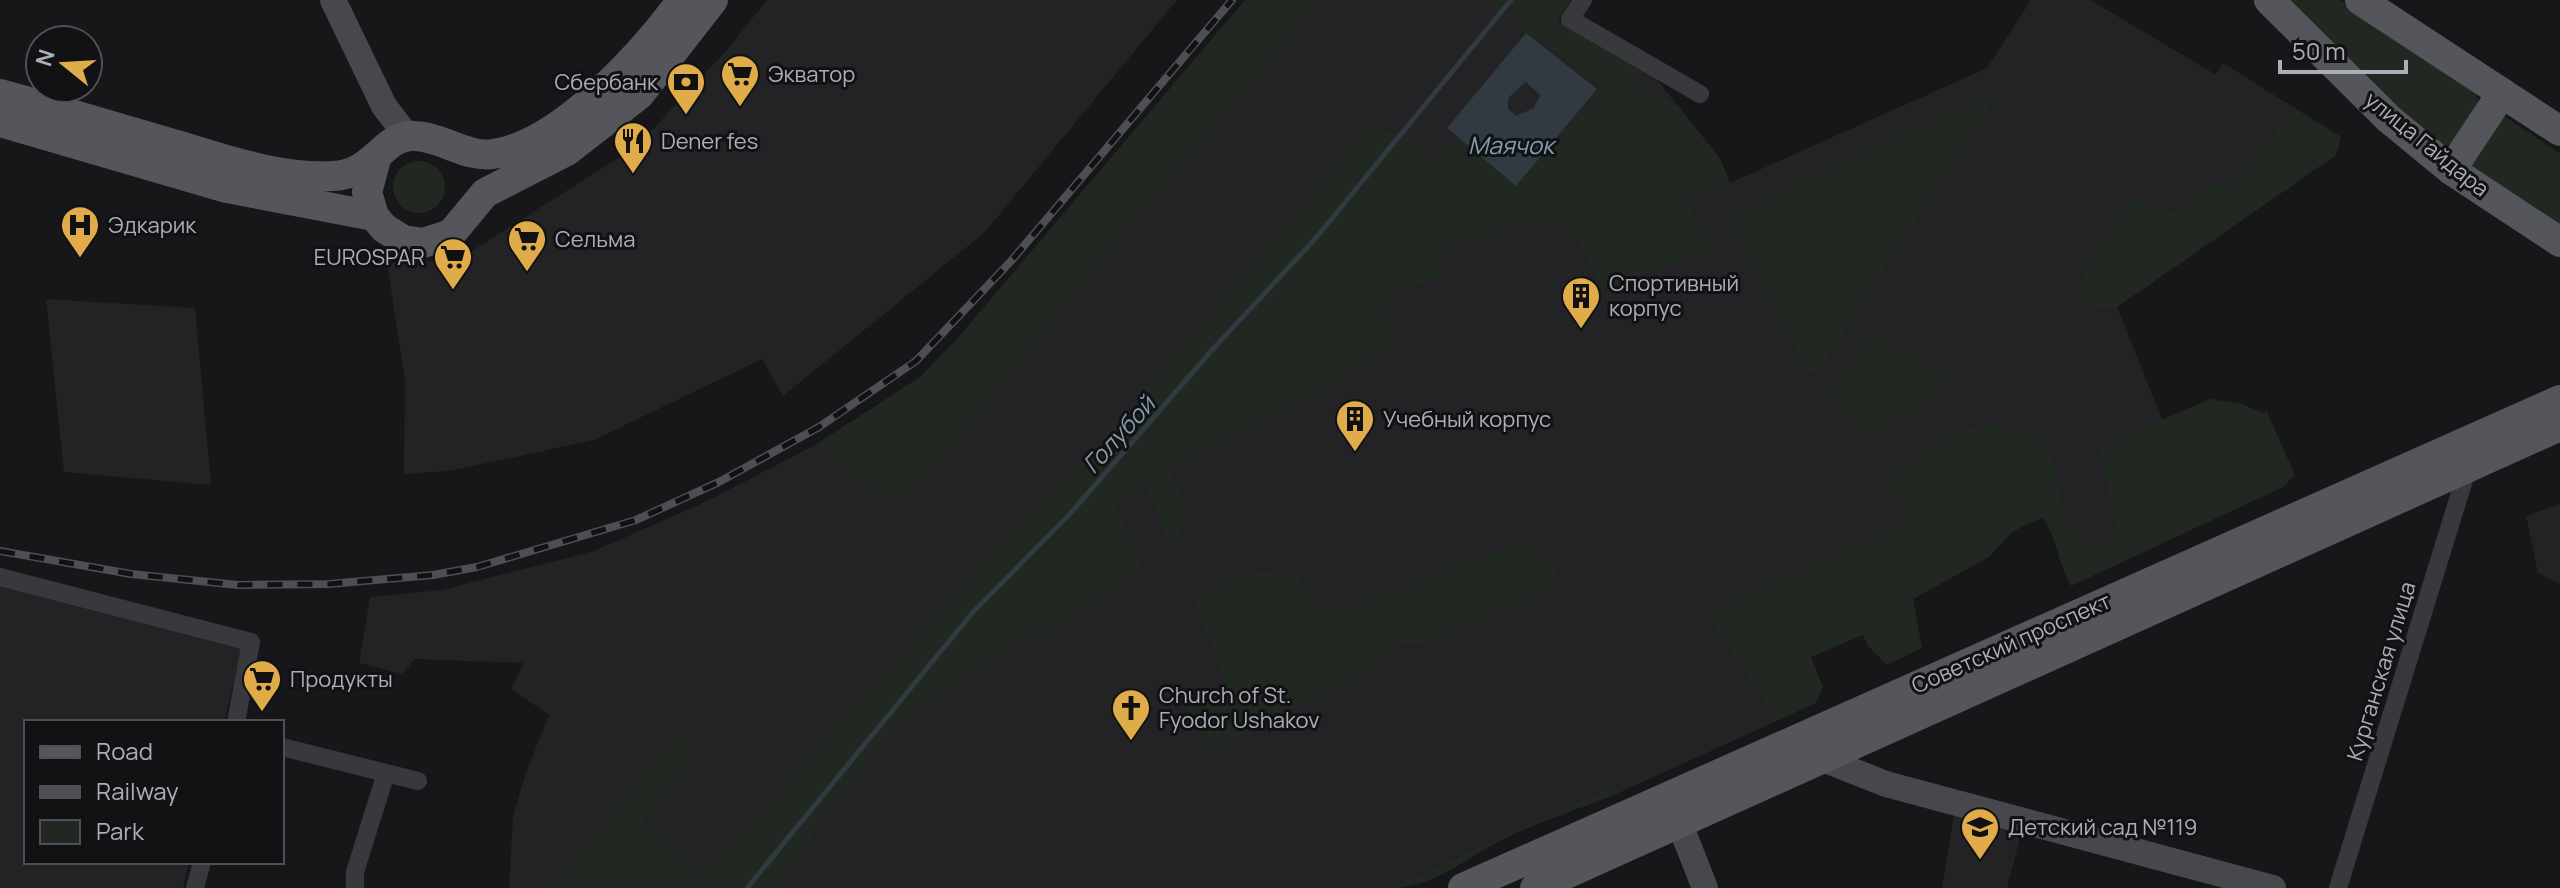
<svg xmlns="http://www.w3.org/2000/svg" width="2560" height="888" font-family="Manrope,sans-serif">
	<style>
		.built { fill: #232326 }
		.green { fill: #212822 }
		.water { fill: #313a40; fill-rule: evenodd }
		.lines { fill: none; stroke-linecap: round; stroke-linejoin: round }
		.stream { stroke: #313a40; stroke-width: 5 }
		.street { stroke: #38393d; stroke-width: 18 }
		.secondary { stroke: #47484d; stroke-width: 26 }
		.primary { stroke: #55565c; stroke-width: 30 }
		.rail-casing { stroke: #4e4f54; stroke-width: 8 }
		.rail { stroke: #121214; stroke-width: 5; stroke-dasharray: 15; stroke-linecap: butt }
		.labels { text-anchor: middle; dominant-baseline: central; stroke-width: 6; stroke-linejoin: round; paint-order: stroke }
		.poi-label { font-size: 22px; fill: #abaeb7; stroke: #121214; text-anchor: start }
		.street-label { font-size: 22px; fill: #abaeb7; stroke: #121214 }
		.water-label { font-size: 24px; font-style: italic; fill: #859bae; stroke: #121214 }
	</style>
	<rect width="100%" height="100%" fill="#171719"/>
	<g class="built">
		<path d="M767 0H1177L984 233 783 396 762 359 594 440 449 471 404 474 405 381 387 263 456 261 637 146 725 52Z"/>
		<path d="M1276 0H1571L1558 19 1655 77 1721 160 1730 183 1987 68 2031 0H2090L2215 74 2223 63 2341 137 2336 155 2117 307 2201 517 2075 579 2043 517 1783 639 1816 703 1614 795 1608 788 1388 888H509L513 817 525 775 549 715 511 689 524 663 415 659 402 674 359 663 370 597 442 590 594 551 705 502 815 445 873 489Z"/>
		<path d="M46 299 195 308 211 485 64 472Z"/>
		<path d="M2560 504V584L2538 573 2526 516Z"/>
		<path d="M0 580 244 641 224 722H26V862H189L183 888H0Z"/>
		<path d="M1954 814 2021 834 2007 888H1942Z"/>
	</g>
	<g class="green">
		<path d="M1245 0H1322L1123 235 925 480 892 506 815 445 920 377 955 341Z"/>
		<path d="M1496 0H1571L1558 19 1642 70 1629 78 1679 107 1721 160 1730 183 1686 200 1715 250 1603 288 1579 241 1545 219 1437 255 1441 278 1398 290 1381 308 1402 341 1318 395 1170 469 1188 510 1174 555 1145 483 1114 500 1144 571 1040 637 1028 627 999 657 936 694 883 744 825 816 803 852 769 888H553L678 733 700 752 643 819 701 878 975 572 1131 408 1368 128 1419 138 1434 162 1456 136 1516 186 1597 89H1608L1491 7Z"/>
		<path d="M2282 0H2339L2476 91 2479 106 2451 145 2439 146Z"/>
		<path d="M2000 90 1818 372 1807 373 1728 217 1809 175Z"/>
		<path d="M2294 108 2341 137 2336 155 2117 307 2091 310 2079 289 2086 268 2133 199 2177 213 2205 184 2234 186Z"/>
		<path d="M2499 113 2560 153V230L2466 166Z"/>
		<circle cx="419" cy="187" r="26"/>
		<path d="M1874 335 1953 376 1931 403 1862 438 1825 388Z"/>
		<path d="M2209 399 2239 403 2264 413 2266 410 2295 475 2283 487 2071 586C2058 564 2057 539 2043 517L2013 531 1989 557 1913 599 1922 648 1887 665 1869 647 1863 635 1811 657 1823 687 1816 703 1778 720C1768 705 1708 620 1708 614L1907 520 1888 479 1961 430 1996 422 2046 441C2062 477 2056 517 2086 546L2118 533C2110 506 2107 478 2100 449 2134 428 2173 417 2209 399Z"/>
		<path d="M1529 541 1556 566 1553 589 1421 645C1400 642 1393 643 1383 663L1207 751 1186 705 1227 685 1194 602 1242 570 1297 575 1322 615Z"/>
		<path d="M1608 788 1614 795C1579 809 1544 820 1510 836 1466 856 1438 888 1388 888Z"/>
	</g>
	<path class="water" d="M1526 33 1597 89 1516 186 1447 128ZM1526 82 1540 95 1534 108 1516 116 1508 109V98Z"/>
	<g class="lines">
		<path class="stream" d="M747 888 973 612 1069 515 1212 350 1315 239 1511 0"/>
		<g class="street">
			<path d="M1583 0 1570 19 1700 94"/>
			<path d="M0 577 251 642 236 722"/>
			<path d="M282 747 418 781"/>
			<path d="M195 888 202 862"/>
			<path d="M355 888V872L386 773"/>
			<path d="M2338 888 2468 467"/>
		</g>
		<g class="secondary">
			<path d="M333 0 384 106 407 136"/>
			<path d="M1820 758 1886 784 2273 888"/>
			<path d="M1679 822 1705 888"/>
		</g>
		<g class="primary">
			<path d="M2269 0 2389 119 2451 170 2560 242"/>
			<path d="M2360 0 2560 131"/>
			<path d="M0 94C60 110 120 129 180 146 230 161 281 179 334 176 373 174 383 137 411 136 440 135 465 158 493 154 561 145 644 52 682 0"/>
			<path d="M0 122 227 188 374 216"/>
			<path d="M376 159 367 192 374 216 384 228 403 240 423 243 451 234 485 193 567 151 639 95 713 0"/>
			<path d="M2451 170 2502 93"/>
			<path d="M1463 888 2560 400"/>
			<path d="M1535 888 2560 426"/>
		</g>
		<defs>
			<path id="rail" d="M0 551 131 574 238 585 329 584 433 575 477 567 636 520 719 482 819 427 916 361 1012 260 1232 0"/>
		</defs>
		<use href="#rail" class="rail-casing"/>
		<use href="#rail" class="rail"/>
	</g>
	<defs>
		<symbol id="supermarket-pin" viewBox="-11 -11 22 30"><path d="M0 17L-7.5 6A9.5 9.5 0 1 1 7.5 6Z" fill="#dfac49" stroke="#121214"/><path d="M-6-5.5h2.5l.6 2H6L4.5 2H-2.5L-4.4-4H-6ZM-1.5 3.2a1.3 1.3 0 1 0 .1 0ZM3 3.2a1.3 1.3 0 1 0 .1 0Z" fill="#111"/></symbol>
		<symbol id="bank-pin" viewBox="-11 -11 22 30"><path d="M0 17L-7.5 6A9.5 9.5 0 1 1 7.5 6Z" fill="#dfac49" stroke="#121214"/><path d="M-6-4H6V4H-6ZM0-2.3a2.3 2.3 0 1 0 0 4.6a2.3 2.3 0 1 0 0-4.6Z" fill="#111"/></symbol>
		<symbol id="restaurant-pin" viewBox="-11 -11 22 30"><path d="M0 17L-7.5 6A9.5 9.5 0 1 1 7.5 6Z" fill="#dfac49" stroke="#121214"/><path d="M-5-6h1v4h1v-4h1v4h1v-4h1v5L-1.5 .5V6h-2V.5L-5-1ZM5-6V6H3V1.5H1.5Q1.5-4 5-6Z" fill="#111"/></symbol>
		<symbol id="hospital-pin" viewBox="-11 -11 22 30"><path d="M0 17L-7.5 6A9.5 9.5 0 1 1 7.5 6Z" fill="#dfac49" stroke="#121214"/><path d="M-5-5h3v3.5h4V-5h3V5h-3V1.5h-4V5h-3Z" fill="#111"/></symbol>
		<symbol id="building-pin" viewBox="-11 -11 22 30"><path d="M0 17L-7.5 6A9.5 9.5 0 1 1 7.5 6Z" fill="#dfac49" stroke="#121214"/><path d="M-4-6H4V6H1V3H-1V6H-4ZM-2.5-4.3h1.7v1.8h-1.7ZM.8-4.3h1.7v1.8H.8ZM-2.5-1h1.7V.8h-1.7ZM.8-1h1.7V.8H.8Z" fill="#111"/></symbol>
		<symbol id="church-pin" viewBox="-11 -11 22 30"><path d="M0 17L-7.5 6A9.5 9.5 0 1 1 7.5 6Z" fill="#dfac49" stroke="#121214"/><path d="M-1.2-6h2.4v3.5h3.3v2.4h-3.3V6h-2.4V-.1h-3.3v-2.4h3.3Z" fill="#111"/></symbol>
		<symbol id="school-pin" viewBox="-11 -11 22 30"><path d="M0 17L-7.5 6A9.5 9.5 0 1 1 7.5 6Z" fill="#dfac49" stroke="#121214"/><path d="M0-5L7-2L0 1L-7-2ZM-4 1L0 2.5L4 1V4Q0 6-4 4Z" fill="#111"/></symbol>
	</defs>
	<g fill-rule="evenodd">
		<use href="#supermarket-pin" x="718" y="52" width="44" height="60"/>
		<use href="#bank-pin" x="664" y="60" width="44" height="60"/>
		<use href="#restaurant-pin" x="611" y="119" width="44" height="60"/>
		<use href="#hospital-pin" x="58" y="203" width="44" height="60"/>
		<use href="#supermarket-pin" x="505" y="217" width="44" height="60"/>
		<use href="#supermarket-pin" x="431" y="235" width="44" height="60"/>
		<use href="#building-pin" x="1559" y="274" width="44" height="60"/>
		<use href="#building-pin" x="1333" y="397" width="44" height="60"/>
		<use href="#supermarket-pin" x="240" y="657" width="44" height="60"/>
		<use href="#church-pin" x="1109" y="686" width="44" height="60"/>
		<use href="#school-pin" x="1958" y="805" width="44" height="60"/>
	</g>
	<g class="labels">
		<g class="poi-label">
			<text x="768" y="74">Экватор</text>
			<text x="658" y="82" text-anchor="end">Сбербанк</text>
			<text x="661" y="141">Dener fes</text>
			<text x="108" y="225">Эдкарик</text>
			<text x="555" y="239">Сельма</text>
			<text x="425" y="257" text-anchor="end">EUROSPAR</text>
			<text x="1609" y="283">Спортивный<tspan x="1609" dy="25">корпус</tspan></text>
			<text x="1383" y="419">Учебный корпус</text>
			<text x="290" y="679">Продукты</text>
			<text x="1159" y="695">Church of St.<tspan x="1159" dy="25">Fyodor Ushakov</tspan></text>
			<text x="2008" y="827">Детский сад №119</text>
		</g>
		<g class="street-label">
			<text transform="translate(2427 144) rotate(39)">улица Гайдара</text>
			<text transform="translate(2011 643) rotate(-24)">Советский проспект</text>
			<text transform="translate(2381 671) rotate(-73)">Курганская улица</text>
		</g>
		<g class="water-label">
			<text x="1511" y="144">Маячок</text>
			<text transform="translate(1118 434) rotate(-48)">Голубой</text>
		</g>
	</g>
	<rect x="24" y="720" width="260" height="144" fill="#121214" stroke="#4f5055" stroke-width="2"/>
	<rect x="40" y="746" width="40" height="12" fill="#55565c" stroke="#4f5055" stroke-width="2"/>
	<text x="96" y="760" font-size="24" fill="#abaeb7">Road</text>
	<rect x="40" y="786" width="40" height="12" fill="#4e4f54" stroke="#4f5055" stroke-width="2"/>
	<text x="96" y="800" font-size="24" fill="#abaeb7">Railway</text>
	<rect x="40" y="820" width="40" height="24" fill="#212822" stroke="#4f5055" stroke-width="2"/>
	<text x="96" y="840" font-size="24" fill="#abaeb7">Park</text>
	<g transform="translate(64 64) rotate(288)"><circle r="38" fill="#121214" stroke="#4f5055" stroke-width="2"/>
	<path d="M0-6L14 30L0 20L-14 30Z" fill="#dfac49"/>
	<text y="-12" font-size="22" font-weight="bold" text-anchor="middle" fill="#abaeb7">N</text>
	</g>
	<path d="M2280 60v12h126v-12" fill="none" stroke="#abaeb7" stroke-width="4"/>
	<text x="2292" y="60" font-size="24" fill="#abaeb7" stroke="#121214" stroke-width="6" paint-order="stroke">50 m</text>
</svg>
